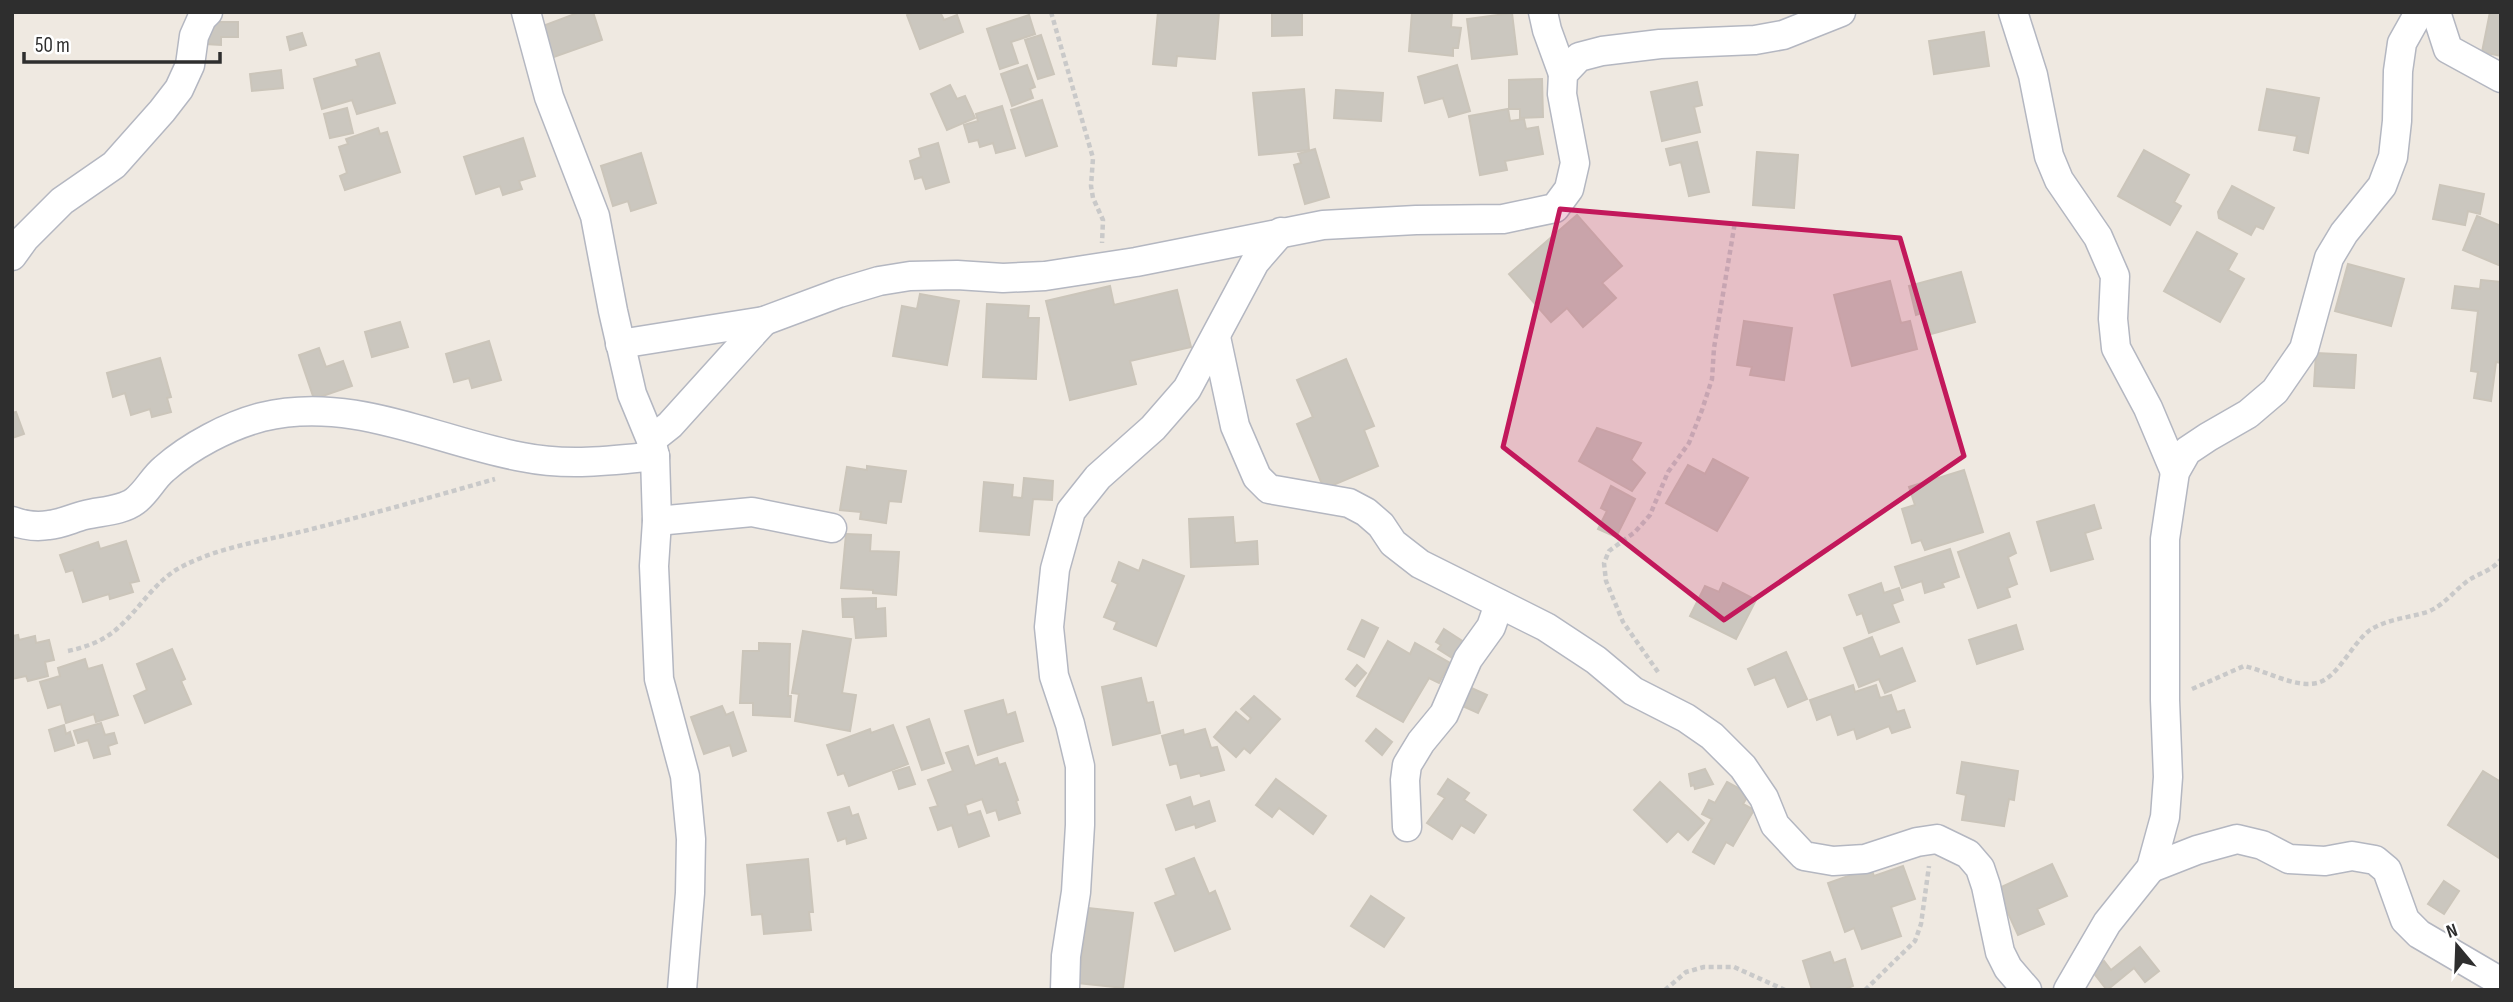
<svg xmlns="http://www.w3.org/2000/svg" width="2513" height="1002" font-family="'Sofia Sans Condensed',sans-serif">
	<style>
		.building { fill: #cbc7bf; stroke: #cbc5ba; stroke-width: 2 }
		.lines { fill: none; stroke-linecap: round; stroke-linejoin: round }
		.street-casing { stroke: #b4b7c1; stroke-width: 31 }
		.path { stroke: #c9c9c9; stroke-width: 4.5; stroke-dasharray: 5 3.5; stroke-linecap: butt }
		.street { stroke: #fff; stroke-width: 28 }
		.marked { fill: #c2185b; fill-opacity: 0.2; stroke: #c2185b; stroke-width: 5; stroke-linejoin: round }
	</style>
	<rect width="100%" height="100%" fill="#efe9e1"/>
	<g class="building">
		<path d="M580 12H593L602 40 551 58 540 27Z"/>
		<path d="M915 12H940L944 20 957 15 963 32 920 49 907 15Z"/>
		<path d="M1158 12H1219L1215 59 1177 56 1176 66 1153 64Z"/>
		<path d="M1272 12H1302V35L1272 36Z"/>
		<path d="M1412 12H1452L1451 27 1461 28 1458 48H1453V56L1409 51Z"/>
		<path d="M2490 12H2501V56L2482 52Z"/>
		<path d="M1512 13 1517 54 1472 59 1467 19Z"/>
		<path d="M1029 15 1035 34 1011 42 1018 63 1000 69 987 29Z"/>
		<path d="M205 22H238V37H221V45L205 44Z"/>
		<path d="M1984 32 1989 66 1934 74 1929 41Z"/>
		<path d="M302 33 306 45 290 50 287 37Z"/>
		<path d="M1041 35 1054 74 1038 79 1025 40Z"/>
		<path d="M379 53 395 103 357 114 352 100 322 109 314 79 358 66 356 60Z"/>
		<path d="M1027 65 1035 87 1030 89 1033 98 1012 106 1001 74Z"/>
		<path d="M1457 65 1470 111 1449 117 1443 98 1425 103 1418 77Z"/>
		<path d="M281 70 283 88 252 91 250 74Z"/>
		<path d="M1542 79 1543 117 1520 118V109H1509V80Z"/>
		<path d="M1697 82 1702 105 1694 107 1700 132 1662 141 1651 92Z"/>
		<path d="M950 85 957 99 965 96 975 118 947 130 931 94Z"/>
		<path d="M1304 89 1309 150 1259 155 1253 93Z"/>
		<path d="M2267 89 2319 98 2308 153 2294 150 2297 136 2259 130Z"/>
		<path d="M1336 90 1383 93 1381 121 1334 118Z"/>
		<path d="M1042 100 1057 146 1026 156 1011 110Z"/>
		<path d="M1002 106 1015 148 996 153 993 143 980 147 978 140 969 142 964 125 978 121 976 114Z"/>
		<path d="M347 108 353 133 330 138 324 114Z"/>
		<path d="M1508 109 1510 121 1524 119 1526 129 1538 127 1543 154 1505 161 1507 170 1480 175 1469 116Z"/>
		<path d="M378 128 380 134 387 132 400 172 345 190 340 176 347 173 339 147 348 144 346 139Z"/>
		<path d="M523 138 535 176 519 181 522 189 503 195 500 186 476 194 464 157Z"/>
		<path d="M1697 142 1709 192 1689 196 1681 162 1670 165 1666 149Z"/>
		<path d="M938 143 949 182 926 189 922 177 915 179 910 161 921 157 919 149Z"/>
		<path d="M1315 149 1329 197 1305 204 1294 165 1301 163 1298 154Z"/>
		<path d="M2144 150 2189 175 2174 202 2181 206 2170 225 2118 196Z"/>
		<path d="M1757 152 1798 155 1794 208 1753 205Z"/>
		<path d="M641 153 656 203 631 211 628 201 613 206 601 166Z"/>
		<path d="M2440 185 2484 194 2480 214 2468 211 2465 225 2433 219Z"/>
		<path d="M2232 186 2274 208 2263 229 2256 226 2251 235 2219 218 2218 212Z"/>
		<path d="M1577 215 1622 266 1602 283 1616 298 1583 327 1567 308 1551 322 1509 274Z"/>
		<path d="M2477 216 2501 226V266L2463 250Z"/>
		<path d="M2197 232 2237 254 2228 270 2244 279 2220 322 2164 291Z"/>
		<path d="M2348 264 2404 279 2391 326 2335 311Z"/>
		<path d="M1961 272 1975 322 1931 334 1925 312 1916 315 1909 286Z"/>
		<path d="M2481 280 2501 282V363L2496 362 2491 401 2474 398 2478 372 2471 371 2478 311 2452 308 2455 286 2480 289Z"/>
		<path d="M1890 281 1901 323 1910 321 1917 349 1852 366 1834 295Z"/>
		<path d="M1110 286 1114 305 1177 290 1191 347 1130 361 1136 384 1070 400 1046 301Z"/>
		<path d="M920 294 959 301 947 365 893 356 902 306 917 309Z"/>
		<path d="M987 304 1029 306 1028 318H1039L1036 379 983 377Z"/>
		<path d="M1744 321 1792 328 1784 380 1750 375 1752 367 1737 365Z"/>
		<path d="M400 322 408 347 372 357 365 332Z"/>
		<path d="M489 341 501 380 472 388 469 378 454 382 446 354Z"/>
		<path d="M319 348 326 367 343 361 352 386 314 399 299 355Z"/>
		<path d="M2316 353 2356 355 2354 388 2314 386Z"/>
		<path d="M160 358 171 397 167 398 171 412 152 417 150 409 131 415 125 393 113 397 107 373Z"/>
		<path d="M1346 359 1374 426 1364 430 1378 466 1324 489 1297 424 1313 417 1297 380Z"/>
		<path d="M16 412 24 434 12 438V413Z"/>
		<path d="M1597 428 1641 443 1631 460 1645 473 1632 491 1579 461Z"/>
		<path d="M1713 459 1748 478 1717 531 1666 503 1688 465 1705 474Z"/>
		<path d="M867 466 906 471 901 502 889 501 886 523 860 519 861 512 840 510 847 467 867 470Z"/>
		<path d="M1964 470 1983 532 1925 550 1921 540 1912 543 1902 509 1915 505 1909 487Z"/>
		<path d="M1024 478 1053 481 1052 500 1033 499 1029 535 980 531 984 482 1013 485 1012 497 1022 498Z"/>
		<path d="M1611 486 1635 499 1616 537 1598 529 1607 511 1601 508Z"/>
		<path d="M2094 505 2101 528 2085 533 2093 559 2051 571 2037 522Z"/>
		<path d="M1233 517 1235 543 1257 541 1258 564 1191 567 1189 519Z"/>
		<path d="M2009 533 2016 553 2008 557 2017 584 2007 588 2010 597 1978 608 1958 552Z"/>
		<path d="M846 534 871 535 870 551 899 552 896 595 873 593V590L841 588Z"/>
		<path d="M126 541 139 581 130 583 133 592 110 599 109 594 83 602 73 570 66 572 60 555 98 542 100 549Z"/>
		<path d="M1950 549 1959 577 1942 583 1944 587 1925 593 1922 581 1902 588 1895 567Z"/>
		<path d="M1143 560 1184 576 1156 646 1114 629 1117 622 1104 617 1118 584 1112 581 1119 562 1139 571Z"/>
		<path d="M1723 583 1756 600 1736 639 1690 616 1705 586 1719 592Z"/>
		<path d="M1881 583 1884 593 1899 588 1903 600 1892 604 1899 622 1869 633 1862 613 1857 615 1849 595Z"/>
		<path d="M876 598V609L885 608 886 636 856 638 854 617H843L842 599Z"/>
		<path d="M1362 620 1378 628 1364 657 1348 649Z"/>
		<path d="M2016 625 2023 649 1977 664 1969 640Z"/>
		<path d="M1444 629 1464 642 1454 659 1438 649 1441 645 1436 642Z"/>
		<path d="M803 631 851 639 842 693 856 695 850 731 795 721 799 694 792 693Z"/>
		<path d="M18 635 19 640 35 636 36 643 49 640 54 660 45 662 48 676 28 681 26 676 12 679V636Z"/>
		<path d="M1872 637 1880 657 1902 648 1915 681 1885 693 1879 679 1859 687 1844 648Z"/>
		<path d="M1388 641 1410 654 1415 643 1450 663 1439 683 1429 678 1403 722 1357 696Z"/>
		<path d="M759 643 790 644 788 696H791L790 717 753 715V703H740L743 651H759Z"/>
		<path d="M172 649 185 679 181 681 191 704 145 723 134 696 147 690 137 664Z"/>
		<path d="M1786 652 1807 699 1788 707 1775 677 1755 685 1748 669Z"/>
		<path d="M85 659 88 669 102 665 118 715 96 722 94 714 66 723 61 704 48 708 40 682 60 676 58 668Z"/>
		<path d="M1357 665 1366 673 1355 686 1346 679Z"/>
		<path d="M1141 678 1147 703 1153 702 1160 733 1113 745 1102 687Z"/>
		<path d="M1853 685 1855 692 1876 685 1880 698 1891 695 1897 712 1904 710 1910 727 1892 733 1889 726 1857 739 1854 729 1838 735 1831 714 1817 720 1810 700Z"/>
		<path d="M1467 686 1487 695 1478 713 1458 704Z"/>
		<path d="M1254 696 1280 719 1250 753 1244 748 1236 757 1214 737 1236 712 1248 722 1251 718 1241 709Z"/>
		<path d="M1003 700 1007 715 1015 712 1023 741 978 755 965 711Z"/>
		<path d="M722 706 726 715 733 712 746 751 733 756 730 745 704 754 691 717Z"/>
		<path d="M929 719 944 763 922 770 907 727Z"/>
		<path d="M101 723 105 735 114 733 117 743 108 746 110 754 94 758 88 740 78 743 74 731Z"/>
		<path d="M64 725 66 734 70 732 74 745 55 751 49 730Z"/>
		<path d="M893 725 908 764 849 786 844 773 838 775 827 745 870 729 871 733Z"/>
		<path d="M1205 729 1211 748 1217 747 1224 770 1201 776 1200 773 1181 778 1177 763 1170 765 1162 736 1183 730 1184 735Z"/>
		<path d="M1376 729 1392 742 1382 755 1366 741Z"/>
		<path d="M968 746 975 766 997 758 999 765 1005 763 1018 800 1016 801 1020 813 999 820 996 810 987 813 982 799 965 805 968 815 980 811 989 836 959 847 952 825 938 830 930 808 938 806 928 780 953 771 946 753Z"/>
		<path d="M1962 762 2018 771 2014 800 2009 799 2004 826 1962 820 1966 795 1957 793Z"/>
		<path d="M909 767 915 784 899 789 893 772Z"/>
		<path d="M1705 769 1713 784 1695 789 1694 785 1691 786 1689 774Z"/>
		<path d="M2483 771 2501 782 2499 858 2448 825Z"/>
		<path d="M1276 779 1326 816 1313 834 1279 808 1272 817 1256 805Z"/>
		<path d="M1448 779 1469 793 1464 800 1486 815 1474 833 1461 825 1452 839 1427 823 1445 798 1438 794Z"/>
		<path d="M1660 782 1704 823 1688 840 1678 831 1667 842 1634 810Z"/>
		<path d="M1727 782 1749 794 1743 804 1754 810 1733 846 1726 842 1714 864 1693 852 1712 819 1702 814 1709 800 1715 803Z"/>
		<path d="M1190 797 1193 807 1209 801 1215 821 1196 828 1195 824 1176 830 1167 805Z"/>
		<path d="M849 807 852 816 858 814 866 838 847 844 846 838 838 841 828 813Z"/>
		<path d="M1194 858 1209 894 1215 891 1230 929 1175 951 1155 903 1176 895 1166 869Z"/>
		<path d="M808 859 813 912H809L811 930 764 934 762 914 752 915 747 865Z"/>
		<path d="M2052 864 2067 896 2037 909 2044 924 2018 935 1997 889Z"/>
		<path d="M1903 866 1915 899 1891 907 1901 936 1862 949 1854 928 1845 932 1828 883 1871 868 1874 876Z"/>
		<path d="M2444 881 2459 891 2444 914 2428 904Z"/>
		<path d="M1371 896 1404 918 1384 947 1351 926Z"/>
		<path d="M1088 908 1133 913 1123 988 1078 983Z"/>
		<path d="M2140 947 2159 971 2145 982 2134 968 2107 990 2092 971 2104 961 2111 970Z"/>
		<path d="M1830 952 1834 963 1845 959 1853 986 1843 990H1812L1803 961Z"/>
	</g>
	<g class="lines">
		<defs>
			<g id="street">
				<path d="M526 12 549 97 595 216 613 311 632 394 651 440 655 456 657 521 654 566 659 679 685 776 691 839 690 893 682 990"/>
				<path d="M1543 12 1547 30 1563 74"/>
				<path d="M2013 12 2033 75 2049 156 2059 180 2098 237 2115 276 2113 319 2116 348 2148 408 2175 472"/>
				<path d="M2436 12 2448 49 2501 78"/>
				<path d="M12 256 25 238 62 201 114 165 162 111 179 89 190 65 194 36 202 18 208 12"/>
				<path d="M1216 337 1235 426 1257 477 1269 489 1349 503 1366 512 1381 525 1393 543 1420 564 1546 627 1596 660 1633 691 1686 718 1712 736 1743 767 1764 798 1775 825 1804 856 1833 861 1865 859 1917 842 1937 839 1968 854 1980 868 1986 886 2000 952 2008 968 2027 990"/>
				<path d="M620 344 764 321 839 293 879 281 910 276 957 275 1003 278 1045 276 1136 262 1323 225 1416 220 1503 219 1555 208 1569 189 1575 163 1562 94 1563 74 1579 57 1602 51 1660 44 1755 40 1783 35 1841 12"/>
				<path d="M651 440 670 425 764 321"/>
				<path d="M12 521C23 525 37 527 49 525 61 524 73 518 85 515 101 511 122 511 135 501 147 492 153 478 164 469 190 446 228 426 262 417 352 395 436 441 522 457 566 466 610 461 655 456"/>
				<path d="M657 521 752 512 832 528"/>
				<path d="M1407 827 1405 780 1407 765 1421 742 1444 714 1468 659 1491 627 1499 604"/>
				<path d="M2151 868 2197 850 2237 839 2262 845 2289 859 2325 861 2352 856 2375 860 2387 870 2405 920 2419 934 2501 982"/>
				<path d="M1065 990 1066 956 1076 892 1080 825V766L1070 724 1054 676 1049 627 1055 569 1071 511 1098 477 1153 428 1187 389 1255 262 1281 232"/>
				<path d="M2068 990 2107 923 2151 868 2165 817 2168 777 2165 700V539L2175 472 2187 451 2208 437 2248 414 2275 391 2304 349 2329 258 2344 233 2382 186 2393 157 2397 121 2398 71 2402 43 2416 18"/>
			</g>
		</defs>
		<use href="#street" class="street-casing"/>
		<g class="path">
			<path d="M1051 12 1093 158 1091 186 1093 198 1103 220 1102 243"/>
			<path d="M68 651C87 647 106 640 120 626 141 607 155 581 181 567 219 547 263 541 304 531 368 515 432 497 495 479"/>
			<path d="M1658 672 1623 622 1606 581 1604 563 1609 551 1635 532 1650 515 1668 472 1689 443 1702 410 1712 379 1714 348 1735 222"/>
			<path d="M2192 689 2244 666C2267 671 2294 688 2317 683 2338 678 2352 643 2370 630 2387 619 2408 618 2427 612 2443 606 2452 593 2465 583 2477 573 2491 572 2501 559"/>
			<path d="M1665 990 1686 972 1704 967H1734L1785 990"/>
			<path d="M1865 990 1915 941 1921 924 1929 866"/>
		</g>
		<use href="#street" class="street"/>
	</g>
	<path class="marked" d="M1560 209 1900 238 1964 456 1724 620 1503 447Z"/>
	<rect width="2513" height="1002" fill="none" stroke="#2e2e2e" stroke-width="28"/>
	<g transform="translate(2457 946) rotate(341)" stroke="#ffffff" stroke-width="5" paint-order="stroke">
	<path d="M0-5L12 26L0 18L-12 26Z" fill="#2e2e2e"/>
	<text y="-10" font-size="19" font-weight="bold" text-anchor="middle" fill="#2e2e2e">N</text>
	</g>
	<path d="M24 52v10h196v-10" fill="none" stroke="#2e2e2e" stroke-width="3.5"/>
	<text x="35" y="52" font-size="21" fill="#2e2e2e" stroke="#ffffff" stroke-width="5" paint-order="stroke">50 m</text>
</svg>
